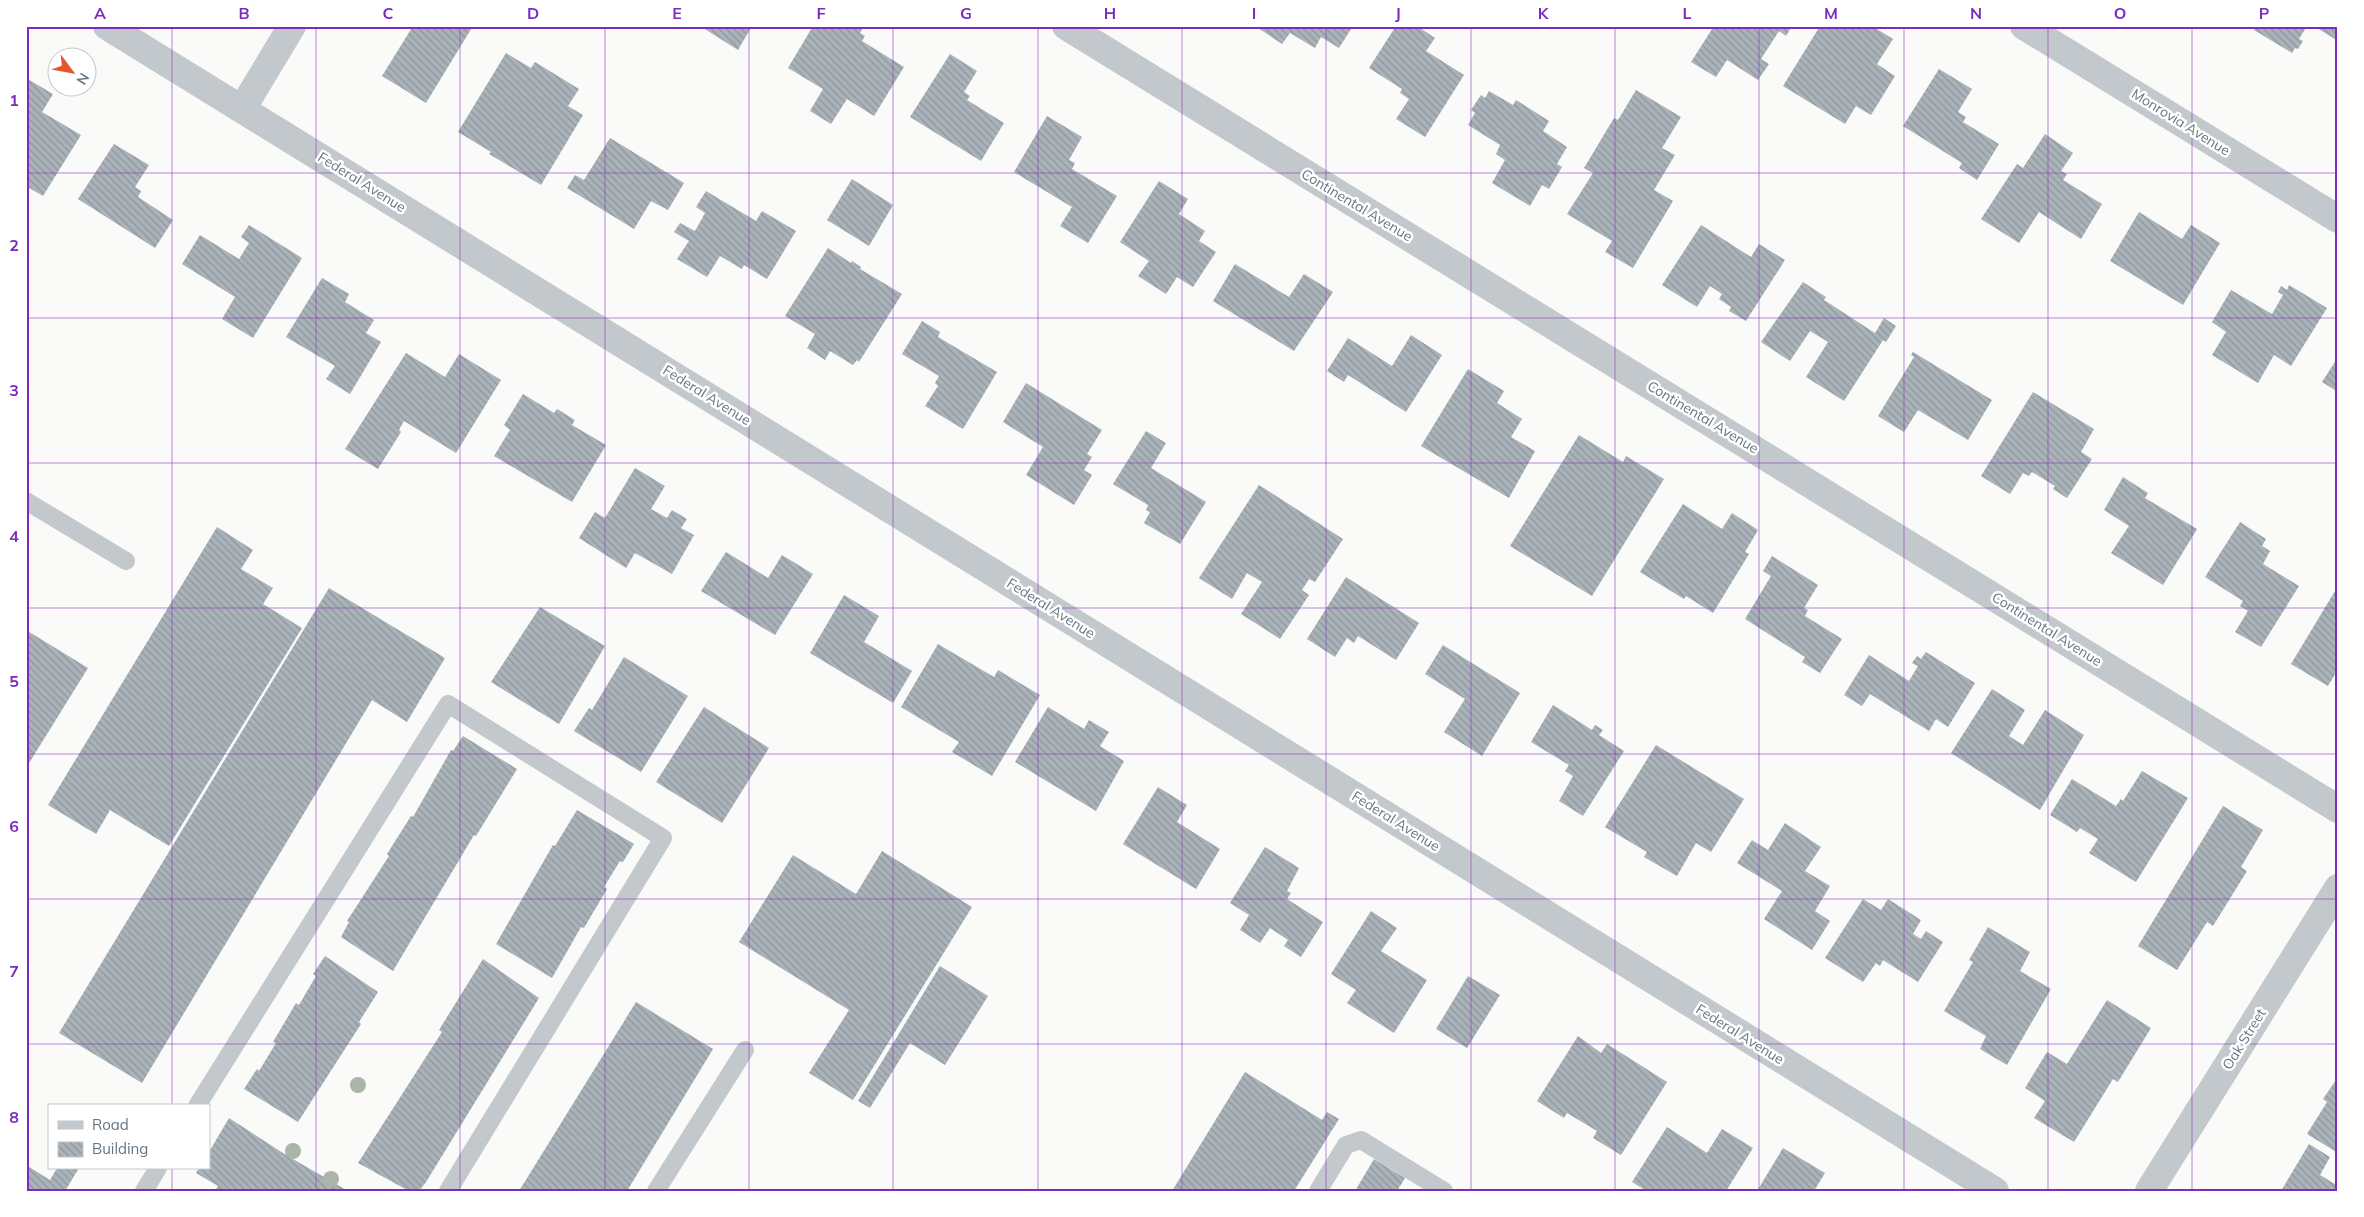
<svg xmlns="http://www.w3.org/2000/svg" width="2364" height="1217" font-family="Mulish,sans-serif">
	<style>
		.building { fill: url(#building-back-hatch) }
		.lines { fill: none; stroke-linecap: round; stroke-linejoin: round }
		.lane { stroke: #c3c8cc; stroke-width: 18 }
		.street { stroke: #c3c8cc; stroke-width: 28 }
		.tree { fill: #aab4a7 }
		.grid { fill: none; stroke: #7b2cbf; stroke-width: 1; stroke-opacity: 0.55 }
		.labels { text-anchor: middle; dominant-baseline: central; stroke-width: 5; stroke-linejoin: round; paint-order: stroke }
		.street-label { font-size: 14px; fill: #657683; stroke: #fff }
		.neatline { fill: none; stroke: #7b2cbf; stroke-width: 2 }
		.grid-label { font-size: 16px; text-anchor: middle; font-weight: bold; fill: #7b2cbf }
	</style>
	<defs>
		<pattern id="building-back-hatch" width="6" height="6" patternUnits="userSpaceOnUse" patternTransform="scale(1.25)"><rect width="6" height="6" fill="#aab3b9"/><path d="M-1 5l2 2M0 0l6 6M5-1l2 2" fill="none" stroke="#8e969c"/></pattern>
	</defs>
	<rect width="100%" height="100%" fill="#fafaf8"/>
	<g class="building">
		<path d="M413 26H473L426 103 382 76Z"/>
		<path d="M700 26H752L738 50Z"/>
		<path d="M813 26H864L860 33 865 36 862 41 904 67 874 116 847 99 831 124 810 111 823 89 788 68Z"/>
		<path d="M1255 26H1353L1339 48 1321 37 1315 48 1290 33 1282 44Z"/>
		<path d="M1396 26H1417L1435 38 1426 51 1464 75 1425 137 1396 119 1409 99 1400 93 1402 89 1369 68Z"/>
		<path d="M1714 26H1792L1786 36 1779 31 1761 59 1769 64 1758 80 1727 60 1716 77 1691 62Z"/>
		<path d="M1820 26H1872L1893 39 1877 64 1895 76 1871 115 1856 106 1845 124 1783 86Z"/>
		<path d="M2256 26H2307L2299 39 2303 41 2298 49 2295 48 2292 53 2254 30Z"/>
		<path d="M2314 26H2338V41Z"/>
		<path d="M506 53 531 68 535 62 579 89 568 106 583 115 541 185 489 154 491 152 458 132Z"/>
		<path d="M950 54 977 71 964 92 970 96 967 100 1004 123 981 161 910 117Z"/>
		<path d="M1939 69 1972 89 1958 112 1966 117 1963 122 1999 144 1977 180 1959 168 1962 163 1903 126Z"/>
		<path d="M26 78 53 94 42 112 81 135 43 196 26 186Z"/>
		<path d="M1636 90 1681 117 1662 148 1675 155 1654 190 1673 201 1633 268 1605 252 1612 241 1567 214 1593 173 1584 168 1614 118 1618 120Z"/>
		<path d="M1489 91 1513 105 1516 100 1549 121 1543 131 1567 147 1557 164 1562 167 1549 189 1542 185 1530 206 1492 183 1505 160 1496 154 1500 145 1468 125 1475 113 1471 110 1481 95 1485 98Z"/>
		<path d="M1047 116 1082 137 1069 160 1075 163 1072 169 1117 196 1088 243 1060 226 1072 207 1014 172Z"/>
		<path d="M2045 134 2073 153 2061 171 2067 174 2063 180 2102 204 2081 239 2039 212 2019 243 1981 219 2017 164 2023 168Z"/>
		<path d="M610 138 684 183 668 210 651 201 634 229 567 188 575 175 584 180Z"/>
		<path d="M114 144 149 165 135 187 141 191 138 197 173 220 155 248 78 199Z"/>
		<path d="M852 179 893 205 869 246 827 220Z"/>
		<path d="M1159 181 1188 199 1179 214 1205 231 1199 241 1216 252 1193 287 1177 277 1166 294 1138 276 1149 261 1120 242Z"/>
		<path d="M706 191 756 221 762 211 796 231 767 279 744 265 742 269 720 256 707 277 677 259 689 241 674 232 680 223 695 231 705 213 696 207Z"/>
		<path d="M2139 212 2182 239 2191 225 2220 243 2183 305 2110 261Z"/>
		<path d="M249 225 302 258 253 338 222 319 235 297 182 264 200 235 239 259 249 243 241 237Z"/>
		<path d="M1701 225 1751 257 1759 244 1785 260 1746 321 1729 311 1731 307 1719 299 1722 294 1710 286 1697 307 1662 285Z"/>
		<path d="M828 248 851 263 852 261 861 267 860 269 902 294 859 362 857 360 853 365 830 351 825 360 807 348 815 334 785 316Z"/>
		<path d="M1235 264 1289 297 1304 274 1333 292 1294 351 1213 301Z"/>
		<path d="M322 278 349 294 345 302 374 320 366 333 381 342 350 394 326 379 335 366 286 337Z"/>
		<path d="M1803 282 1826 297 1824 300 1875 333 1884 318 1896 326 1886 342 1883 340 1844 401 1806 377 1828 342 1810 331 1790 361 1761 342Z"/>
		<path d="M2289 285 2327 308 2291 366 2274 355 2258 383 2212 355 2226 332 2212 322 2231 290 2272 314 2283 295 2278 292 2281 286 2287 290Z"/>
		<path d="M922 321 940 332 938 337 997 372 963 429 925 406 938 386 935 383 939 376 902 354Z"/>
		<path d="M1411 335 1442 355 1406 412 1348 375 1344 382 1327 371 1348 338 1392 366Z"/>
		<path d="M1913 352 1992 400 1968 440 1918 410 1904 432 1878 416 1914 357 1911 355Z"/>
		<path d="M406 353 445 377 459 354 501 380 456 453 404 421 399 430 401 432 378 469 345 449Z"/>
		<path d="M2338 357V392L2322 382Z"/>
		<path d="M1468 369 1504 391 1497 403 1522 419 1511 437 1535 451 1509 498 1421 446Z"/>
		<path d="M1026 383 1102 430 1087 454 1092 457 1084 470 1092 475 1074 505 1026 475 1043 447 1003 422Z"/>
		<path d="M2033 392 2094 429 2081 452 2092 459 2067 498 2053 489 2055 486 2032 472 2029 476 2023 473 2010 494 1981 476Z"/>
		<path d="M523 394 554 413 557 409 575 420 572 425 606 445 572 502 494 456 510 430 504 425Z"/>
		<path d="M1146 431 1166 443 1151 468 1206 502 1180 544 1144 523 1150 512 1146 510 1148 505 1113 484Z"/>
		<path d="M1579 435 1623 462 1626 456 1664 479 1592 596 1510 546Z"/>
		<path d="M635 468 665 486 651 509 667 518 672 510 687 519 681 528 694 535 672 574 635 553 626 568 579 538 595 512 605 518Z"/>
		<path d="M2123 477 2148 493 2145 498 2197 529 2163 585 2111 553 2129 526 2104 510Z"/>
		<path d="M1259 485 1343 539 1315 582 1309 579 1302 590 1309 595 1280 639 1241 614 1262 582 1247 573 1232 599 1199 578Z"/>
		<path d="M1683 504 1722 529 1732 513 1758 530 1745 552 1749 554 1713 613 1686 596 1684 599 1640 572Z"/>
		<path d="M2240 522 2266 539 2262 546 2270 551 2263 564 2299 586 2261 647 2235 632 2248 611 2240 606 2243 601 2205 577Z"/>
		<path d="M217 527 253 550 241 569 273 588 263 604 302 628 169 846 110 810 96 834 48 805Z"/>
		<path d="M726 552 768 578 782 555 813 574 775 635 701 591Z"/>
		<path d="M1772 556 1818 585 1804 608 1808 610 1805 616 1842 639 1820 673 1802 662 1805 657 1745 619 1771 576 1763 571Z"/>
		<path d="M1346 577 1419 623 1396 660 1358 636 1354 643 1347 638 1335 657 1307 639Z"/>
		<path d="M2338 586V669L2328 686 2291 664Z"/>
		<path d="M329 588 445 658 407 722 372 700 142 1083 59 1033Z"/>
		<path d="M844 595 879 616 864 642 912 671 893 703 810 653Z"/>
		<path d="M540 607 605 646 559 724 491 682Z"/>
		<path d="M26 630 88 668 26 768Z"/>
		<path d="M938 644 994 677 998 670 1040 695 992 776 952 752 959 742 901 707Z"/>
		<path d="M1443 645 1520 693 1482 756 1444 732 1465 699 1425 674Z"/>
		<path d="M1926 652 1975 683 1948 727 1936 719 1929 731 1870 694 1862 706 1844 695 1869 655 1909 681 1918 666 1912 663 1917 656 1921 659Z"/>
		<path d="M624 657 688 696 641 772 574 731 589 708 592 710Z"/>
		<path d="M1992 689 2025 710 2009 736 2023 745 2045 710 2084 735 2040 810 1951 753Z"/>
		<path d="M1553 705 1592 730 1595 725 1603 730 1599 735 1624 751 1583 816 1559 801 1573 776 1565 771 1569 765 1531 742Z"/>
		<path d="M704 707 769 748 722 823 656 782Z"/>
		<path d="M1048 707 1084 729 1089 720 1109 732 1100 746 1124 761 1096 811 1015 762Z"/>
		<path d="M463 736 517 769 476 836 474 835 393 971 341 937 349 922 347 921 389 856 387 854 411 816 413 817 451 750 453 751Z"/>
		<path d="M1656 745 1744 799 1711 852 1696 843 1677 876 1644 857 1647 852 1605 827Z"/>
		<path d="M2142 771 2188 798 2136 882 2089 853 2098 839 2080 828 2077 832 2050 815 2072 779 2116 806 2121 799 2123 801Z"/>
		<path d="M1158 787 1187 805 1177 822 1220 849 1196 889 1123 844Z"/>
		<path d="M2223 806 2263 830 2241 867 2247 871 2213 926 2207 922 2177 970 2138 946Z"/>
		<path d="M577 810 634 844 623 862 620 861 604 887 607 889 584 928 581 927 552 978 496 944 553 845 555 846Z"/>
		<path d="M1785 823 1821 847 1805 871 1830 886 1815 911 1830 921 1812 950 1764 919 1782 891 1737 863 1752 840 1768 850Z"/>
		<path d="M1265 847 1299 868 1287 891 1291 893 1287 899 1323 922 1301 957 1284 946 1288 940 1270 928 1260 943 1240 930 1249 915 1230 903Z"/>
		<path d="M882 851 972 907 853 1100 809 1073 849 1010 739 942 793 855 856 894Z"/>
		<path d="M1863 899 1881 910 1888 899 1921 920 1913 934 1921 939 1926 931 1943 942 1918 982 1883 960 1880 966 1876 963 1863 982 1825 958Z"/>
		<path d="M1371 911 1397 928 1381 951 1427 980 1394 1033 1347 1003 1356 990 1331 974Z"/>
		<path d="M1988 927 2030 952 2020 971 2051 989 2007 1065 1980 1049 1986 1036 1944 1011 1973 962 1969 960Z"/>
		<path d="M325 956 378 992 359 1022 361 1024 298 1122 244 1089 257 1069 259 1071 276 1043 273 1042 296 1003 299 1005 316 976 313 974Z"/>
		<path d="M483 959 539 998 426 1182 419 1191H409L358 1163 442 1032 439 1030Z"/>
		<path d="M940 966 988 996 945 1065 910 1043 870 1108 858 1101Z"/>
		<path d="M1468 976 1500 995 1467 1048 1436 1029Z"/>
		<path d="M2107 1000 2151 1028 2118 1082 2113 1079 2074 1142 2034 1118 2045 1101 2025 1088 2047 1052 2067 1064Z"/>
		<path d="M636 1002 713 1049 627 1191H519Z"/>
		<path d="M1578 1036 1601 1053 1607 1044 1667 1082 1621 1155 1593 1138 1597 1131 1567 1113 1564 1118 1537 1101Z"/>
		<path d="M1245 1072 1322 1120 1327 1112 1339 1119 1294 1191H1172Z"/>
		<path d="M2336 1080 2338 1081V1153L2307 1134 2327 1102 2323 1099Z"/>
		<path d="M229 1118 286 1155 348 1191H219L216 1189 218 1186 196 1173 199 1168H209V1152Z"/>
		<path d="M1667 1127 1707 1153 1722 1129 1753 1148 1726 1191H1647L1632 1182Z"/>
		<path d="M2309 1144 2330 1157 2320 1175 2338 1186V1191H2281Z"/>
		<path d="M1783 1148 1825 1173 1814 1191H1757Z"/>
		<path d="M1374 1159 1405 1178 1397 1191H1355Z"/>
		<path d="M26 1165 50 1180 57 1168H79L65 1191H26Z"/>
	</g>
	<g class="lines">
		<g class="lane">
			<path d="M26 501 126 561"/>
			<path d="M197 1106 448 704 663 838 448 1191"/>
			<path d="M144 1191 158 1168"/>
			<path d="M656 1191 745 1050"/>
			<path d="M1318 1191 1346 1145 1361 1140 1444 1191"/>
		</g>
		<g class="street">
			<path d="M107 26 1995 1191"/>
			<path d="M1066 26 2338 809"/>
			<path d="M2024 26 2338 219"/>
			<path d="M242 109 292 26"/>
			<path d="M2149 1191 2338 888"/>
		</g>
	</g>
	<g class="tree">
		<circle cx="358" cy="1085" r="8"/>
		<circle cx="293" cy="1151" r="8"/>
		<circle cx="331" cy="1179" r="8"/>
	</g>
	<path class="grid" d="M172 26V1106M316 26V1191M460 26V1191M605 26V1191M749 26V1191M893 26V1191M1038 26V1191M1182 26V1191M1326 26V1191M1471 26V1191M1615 26V1191M1759 26V1191M1904 26V1191M2048 26V1191M2192 26V1191M26 173H2338M26 318H2338M26 463H2338M26 608H2338M26 754H2338M26 899H2338M26 1044H2338M172 1168V1191"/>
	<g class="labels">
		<g class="street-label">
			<text transform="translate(2181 122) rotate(32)">Monrovia Avenue</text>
			<text transform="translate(362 182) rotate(32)">Federal Avenue</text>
			<text transform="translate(1357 205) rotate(31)">Continental Avenue</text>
			<text transform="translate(707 395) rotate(32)">Federal Avenue</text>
			<text transform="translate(1703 417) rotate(31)">Continental Avenue</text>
			<text transform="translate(1051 608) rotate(32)">Federal Avenue</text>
			<text transform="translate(2047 629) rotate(32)">Continental Avenue</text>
			<text transform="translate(1396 821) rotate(32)">Federal Avenue</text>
			<text transform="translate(1740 1034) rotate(32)">Federal Avenue</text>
			<text transform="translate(2244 1039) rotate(-58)">Oak Street</text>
		</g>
	</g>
	<rect width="2364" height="1217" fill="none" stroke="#ffffff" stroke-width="55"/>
	<rect x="48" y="1104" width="162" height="65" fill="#ffffff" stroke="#c1c8cd"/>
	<rect x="58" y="1121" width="25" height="8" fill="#c3c8cc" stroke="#c1c8cd"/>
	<text x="92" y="1130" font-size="15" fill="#657683">Road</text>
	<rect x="58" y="1142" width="25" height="15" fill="url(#building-back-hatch)" stroke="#c1c8cd"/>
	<text x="92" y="1154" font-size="15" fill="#657683">Building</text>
	<g transform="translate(72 72) rotate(122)"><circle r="24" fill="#ffffff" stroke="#c1c8cd"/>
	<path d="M0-4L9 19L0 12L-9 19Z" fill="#e4572e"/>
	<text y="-8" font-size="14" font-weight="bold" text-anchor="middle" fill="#657683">N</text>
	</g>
	<rect x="28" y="28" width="2308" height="1162" class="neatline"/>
	<g class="grid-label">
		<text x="100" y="19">A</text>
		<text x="244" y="19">B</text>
		<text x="388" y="19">C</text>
		<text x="533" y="19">D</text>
		<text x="677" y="19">E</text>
		<text x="821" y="19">F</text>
		<text x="966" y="19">G</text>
		<text x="1110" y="19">H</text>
		<text x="1254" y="19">I</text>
		<text x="1398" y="19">J</text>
		<text x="1543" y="19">K</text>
		<text x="1687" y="19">L</text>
		<text x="1831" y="19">M</text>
		<text x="1976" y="19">N</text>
		<text x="2120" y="19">O</text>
		<text x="2264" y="19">P</text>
		<text x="14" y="106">1</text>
		<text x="14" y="251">2</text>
		<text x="14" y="396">3</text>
		<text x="14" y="542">4</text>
		<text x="14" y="687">5</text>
		<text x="14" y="832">6</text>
		<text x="14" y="977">7</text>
		<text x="14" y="1123">8</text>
	</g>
</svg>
